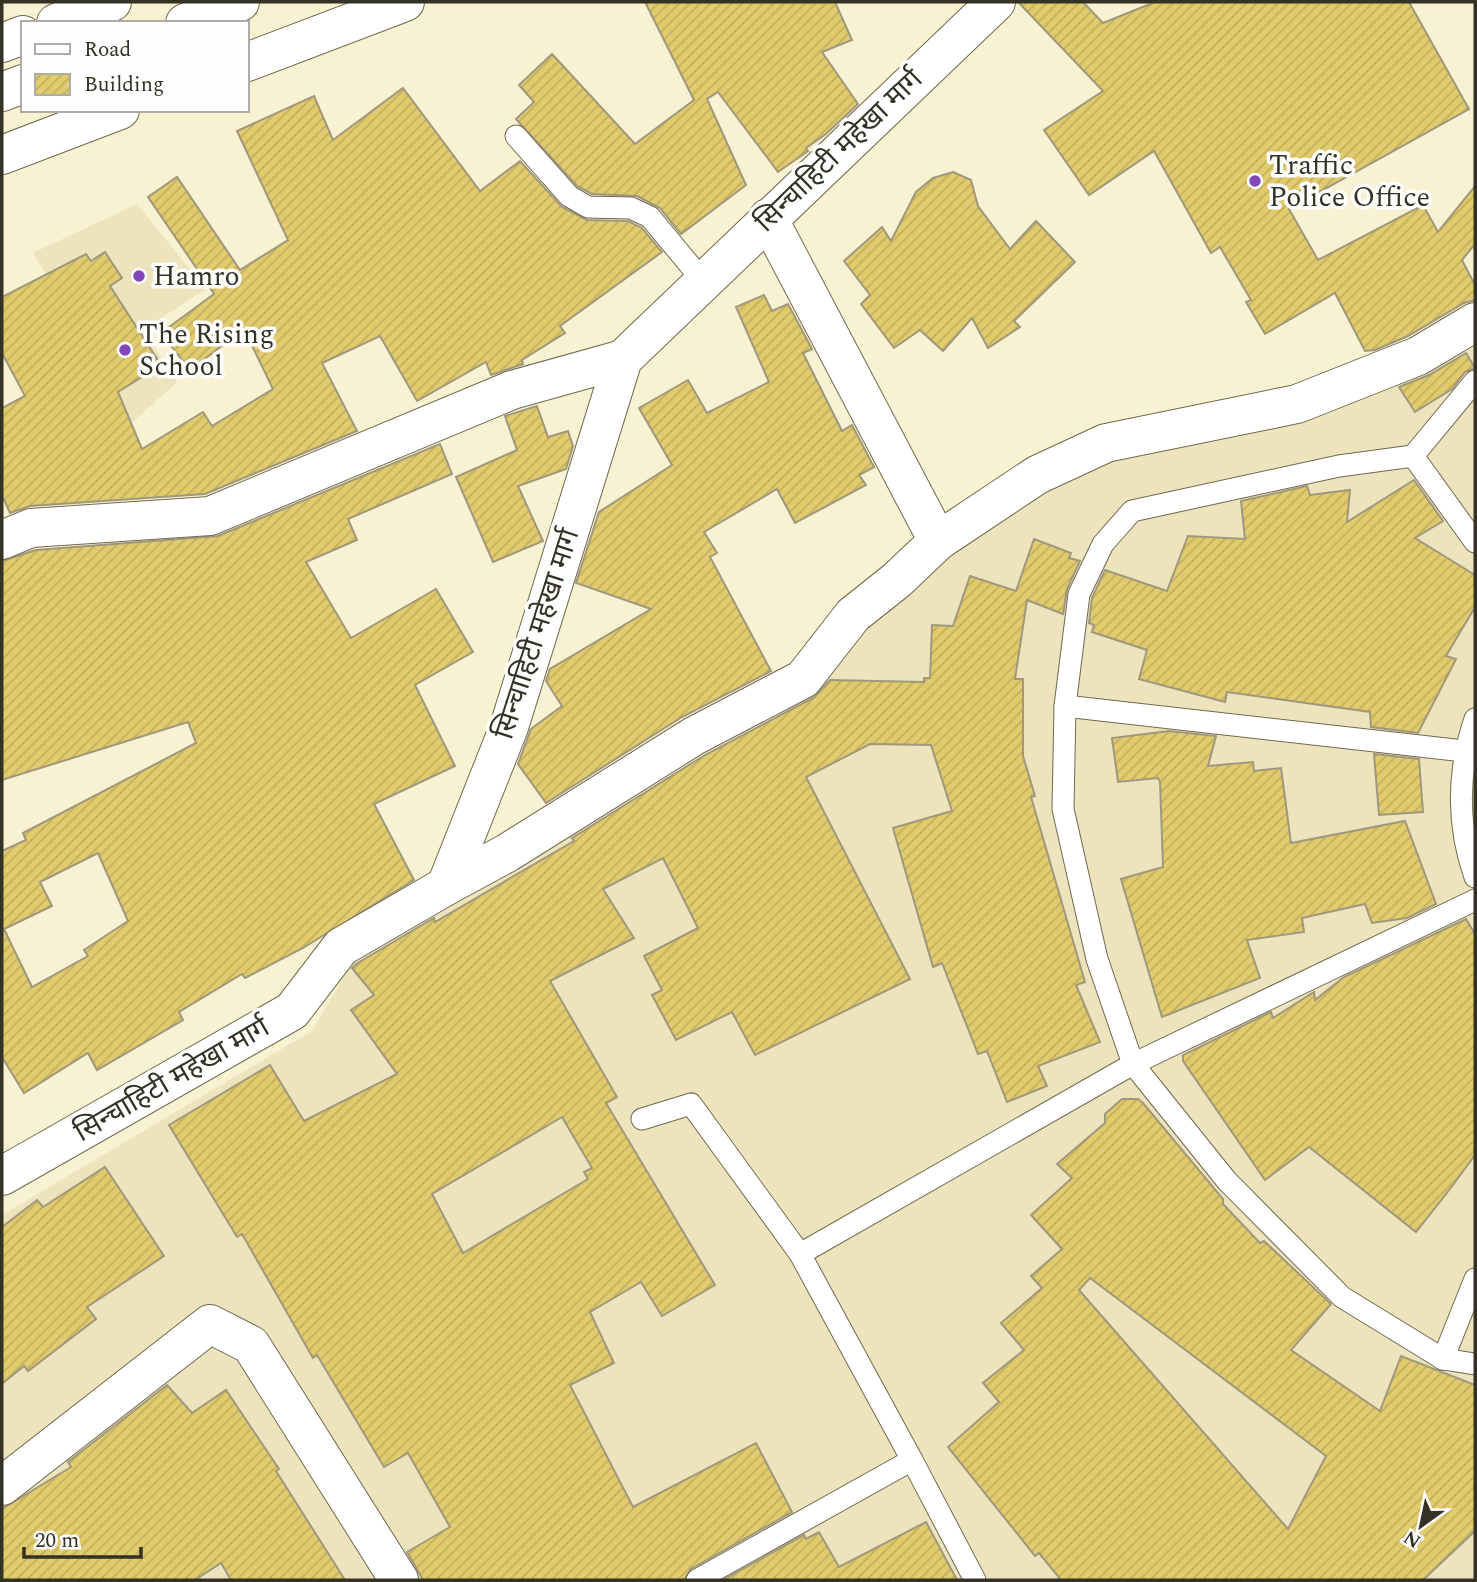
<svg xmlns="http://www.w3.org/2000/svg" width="1477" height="1582" font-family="Spectral,'Noto Sans Devanagari',serif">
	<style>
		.built { fill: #ede4be }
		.building { fill: url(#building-hatch); stroke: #9f987c; stroke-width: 2; fill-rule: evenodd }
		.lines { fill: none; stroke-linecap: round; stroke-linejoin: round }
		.service-casing { stroke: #70694e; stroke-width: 23 }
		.minor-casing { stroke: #70694e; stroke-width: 40 }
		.tertiary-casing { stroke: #70694e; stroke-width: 40 }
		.primary-casing { stroke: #70694e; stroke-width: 40 }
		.trunk-casing { stroke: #70694e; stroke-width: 40 }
		.service { stroke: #fff; stroke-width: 21 }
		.minor { stroke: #fff; stroke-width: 38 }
		.tertiary { stroke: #fff; stroke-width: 38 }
		.primary { stroke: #fff; stroke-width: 38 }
		.trunk { stroke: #fff; stroke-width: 38 }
		.poi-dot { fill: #8646bb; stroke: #fefefe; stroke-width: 2.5 }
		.labels { text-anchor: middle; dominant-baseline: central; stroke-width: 7; stroke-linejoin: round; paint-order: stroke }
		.street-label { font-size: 28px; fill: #343125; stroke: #fefefe }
		.poi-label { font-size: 28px; fill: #343125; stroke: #fefefe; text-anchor: start }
	</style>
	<defs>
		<pattern id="building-hatch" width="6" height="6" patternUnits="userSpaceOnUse" patternTransform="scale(1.75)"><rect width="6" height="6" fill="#e1cb6d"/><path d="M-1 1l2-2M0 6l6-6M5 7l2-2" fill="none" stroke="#c2af5e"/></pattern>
	</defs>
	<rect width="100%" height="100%" fill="#f8f1d2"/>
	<g class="built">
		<path d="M137 204 206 289 143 330 177 382 129 425 106 370 33 253Z"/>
		<path d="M1475 328V1580H2V1215L312 1031 353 961 773 721 814 680 856 621 1041 481Z"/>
	</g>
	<g class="building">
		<path d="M645 2H835L852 40 822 52 858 104 826 134 806 148 808 151 778 172 718 92 707 99 746 185 681 234 660 208 637 196 592 194 577 186 516 119 534 102 519 85 552 54 635 144 694 100Z"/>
		<path d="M1018 2H1083L1103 23 1155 2H1409L1469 109 1289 209 1318 260 1423 205 1438 232 1475 186V244L1462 260 1475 285V300L1464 303 1408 336 1375 350 1365 351 1335 293 1265 334 1246 302 1251 300 1220 247 1211 253 1154 151 1089 195 1044 130 1103 91Z"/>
		<path d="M403 88 480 191 520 161 562 207 587 220 628 221 642 228 662 252 560 326 565 333 522 360 523 364 491 375 486 362 417 401 380 336 322 363 357 431 205 494 30 506 10 513 2 495V408L25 396 2 353V297L86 254 91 261 105 252 122 278 110 286 161 365 118 392 142 449 203 412 212 426 273 389 244 329 190 370 161 333 214 294 148 197 177 177 240 270 288 240 237 131 314 96 333 140Z"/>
		<path d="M953 172 971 180 978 206 1010 249 1036 221 1075 262 1014 321 1020 327 988 348 972 318 943 351 920 330 894 348 861 304 870 295 844 261 882 227 891 241 916 192 933 178Z"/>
		<path d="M764 295 772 311 788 304 812 349 803 353 842 431 852 425 874 467 859 475 866 485 795 523 777 489 704 532 717 553 710 557 771 671 682 717 546 803 518 764 531 729 562 706 546 681 550 669 651 609 576 583 599 512 672 465 639 408 688 380 707 413 769 382 736 307Z"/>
		<path d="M1466 353 1475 368 1465 372 1452 389 1415 412 1399 387 1429 375Z"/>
		<path d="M537 406 548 437 568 431 573 446 566 469 518 486 543 541 493 562 456 477 517 450 505 416Z"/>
		<path d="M440 444 452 474 348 519 357 540 306 562 351 638 436 589 473 652 415 685 455 766 374 804 414 880 303 948 245 978 242 974 179 1012 183 1020 97 1070 88 1053 24 1093 2 1057V851L26 840 23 833 196 743 188 722 2 780V561L36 550 218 536ZM98 853 128 921 84 950 88 956 32 987 4 929 52 906 40 882Z"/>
		<path d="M1414 480 1443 521 1415 538 1475 575V607L1446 656 1456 659 1418 733 1371 727 1370 712 1227 692 1225 702 1139 679 1147 650 1092 632 1094 625 1089 623 1092 598 1105 570 1167 591 1188 536 1245 539 1241 501 1307 486 1310 495 1350 490 1347 522Z"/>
		<path d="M1034 539 1071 553 1069 558 1080 561 1067 589 1063 614 1027 600 1015 679H1023V756L1035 796 1031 797 1085 982 1076 985 1100 1042 1038 1066 1047 1086 1007 1102 987 1051 978 1054 942 963 933 967 893 828 952 811 931 745 870 744 806 777 910 979 755 1055 732 1012 676 1040 652 995 662 990 644 956 698 928 663 858 603 889 634 938 550 981 617 1097 606 1103 715 1285 662 1316 641 1282 590 1312 614 1363 570 1385 633 1507 756 1443 792 1512 691 1569 684 1580H423L407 1552 450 1527 408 1453 384 1467 317 1355 313 1358 242 1234 237 1237 169 1125 270 1065 304 1121 397 1074 351 1010 374 995 352 968 356 964 434 918 435 922 574 841 572 838 705 755 813 698 830 680 924 682V678H930L932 625 953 626 970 576 1016 591ZM562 1117 592 1168 584 1172 588 1179 463 1253 432 1194Z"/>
		<path d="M1169 731 1216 736 1208 766 1253 762 1254 771 1281 768 1291 843 1405 821 1436 904 1407 918 1372 923 1365 904 1302 918 1304 932 1247 940 1260 978 1162 1017 1121 879 1163 867 1160 782 1158 778 1118 782 1112 738Z"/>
		<path d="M1374 754 1419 759 1423 812 1379 815Z"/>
		<path d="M1466 919 1475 934V1155L1450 1189 1416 1232 1309 1147 1265 1180 1183 1061V1055L1271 1012 1273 1018 1314 992 1315 1000 1344 977Z"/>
		<path d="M1122 1099H1138L1143 1103 1223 1199V1204L1260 1243 1264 1241 1331 1304 1291 1350 1380 1411 1401 1356 1475 1385V1531L1423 1580H1061L1039 1553 1035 1556 948 1447 999 1402 983 1383 1024 1350 1001 1323 1042 1288 1031 1276 1062 1249 1031 1215 1072 1178 1057 1164 1105 1123V1114ZM1090 1278 1326 1456 1288 1529 1079 1290Z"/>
		<path d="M105 1167 164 1256 87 1307 96 1319 28 1371 24 1366 2 1384V1227L37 1200 43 1207Z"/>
		<path d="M167 1385 192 1413 226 1390 279 1469 276 1471 345 1580H231L221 1563 195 1580H2V1509L71 1467 68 1462Z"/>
		<path d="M926 1522 957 1580H723L804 1535 806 1539 819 1532 839 1567Z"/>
	</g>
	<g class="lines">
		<defs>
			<g id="service">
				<path d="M516 136 569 196 588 207 631 208 650 217 703 281"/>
				<path d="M1475 381 1413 456 1339 466 1132 511 1103 544 1079 594 1065 706 1063 809 1097 959 1133 1064 1227 1181 1342 1297 1443 1359 1475 1364"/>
				<path d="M1413 456 1475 542"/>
				<path d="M1065 706 1464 751"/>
				<path d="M1475 719C1457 772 1456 823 1475 877"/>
				<path d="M642 1119 691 1104 800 1254"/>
				<path d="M1443 1359 1475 1279"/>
				<path d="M912 1460 975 1580"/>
				<path d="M697 1580 912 1460 800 1254 1133 1064 1475 900"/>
			</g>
			<g id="minor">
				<path d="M768 218 938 541"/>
				<path d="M2 540 31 528 210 516 512 390 623 359"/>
				<path d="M446 886 507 853 694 736 803 679 853 615 897 580 938 541 1037 475 1106 443 1297 404 1418 356 1475 322"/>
				<path d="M2 1486 210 1324 251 1345 399 1580"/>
			</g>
			<path id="tertiary" d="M2 1176 292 1011 341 947 446 886 509 727 623 359 996 2"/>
			<g id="primary">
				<path d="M247 62 405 2"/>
				<path d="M2 155 120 110"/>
			</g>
			<g id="trunk">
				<path d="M56 23 112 2"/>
				<path d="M185 23 240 2"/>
				<path d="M2 43 23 35"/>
				<path d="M2 92 23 84"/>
			</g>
		</defs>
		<use href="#service" class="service-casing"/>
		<use href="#minor" class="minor-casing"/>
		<use href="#tertiary" class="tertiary-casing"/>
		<use href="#primary" class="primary-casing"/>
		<use href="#trunk" class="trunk-casing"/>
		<use href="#service" class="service"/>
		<use href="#minor" class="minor"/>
		<use href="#tertiary" class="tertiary"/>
		<use href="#primary" class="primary"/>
		<use href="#trunk" class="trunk"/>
	</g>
	<g class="poi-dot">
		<circle cx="1255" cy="181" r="7"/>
		<circle cx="139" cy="276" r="7"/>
		<circle cx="125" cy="350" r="7"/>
	</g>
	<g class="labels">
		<g class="street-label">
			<text transform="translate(839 151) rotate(-44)">सिन्चाहिटी महेखा मार्ग</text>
			<text transform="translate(537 634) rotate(-72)">सिन्चाहिटी महेखा मार्ग</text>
			<text transform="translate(172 1080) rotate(-30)">सिन्चाहिटी महेखा मार्ग</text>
		</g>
		<g class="poi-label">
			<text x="1269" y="165">Traffic<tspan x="1269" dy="32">Police Office</tspan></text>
			<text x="153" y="276">Hamro</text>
			<text x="139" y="334">The Rising<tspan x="139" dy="32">School</tspan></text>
		</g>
	</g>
	<rect width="1477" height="1582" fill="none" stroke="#343125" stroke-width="7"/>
	<rect x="21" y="21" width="228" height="91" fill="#fefefe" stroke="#adaca7" stroke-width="2"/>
	<rect x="35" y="44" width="35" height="10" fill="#ffffff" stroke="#adaca7" stroke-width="2"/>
	<text x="84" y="56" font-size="21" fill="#343125">Road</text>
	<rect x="35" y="74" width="35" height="21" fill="url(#building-hatch)" stroke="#adaca7" stroke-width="2"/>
	<text x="84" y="91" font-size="21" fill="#343125">Building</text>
	<g transform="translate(1421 1526) rotate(213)" stroke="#fefefe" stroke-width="5" paint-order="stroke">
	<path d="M0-5L12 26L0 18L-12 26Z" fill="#343125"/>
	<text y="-10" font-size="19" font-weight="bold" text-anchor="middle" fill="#343125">N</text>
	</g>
	<path d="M24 1547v10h117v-10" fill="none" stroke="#343125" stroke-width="3.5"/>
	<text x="35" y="1547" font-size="21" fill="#343125" stroke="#fefefe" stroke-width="5" paint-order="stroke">20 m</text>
</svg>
